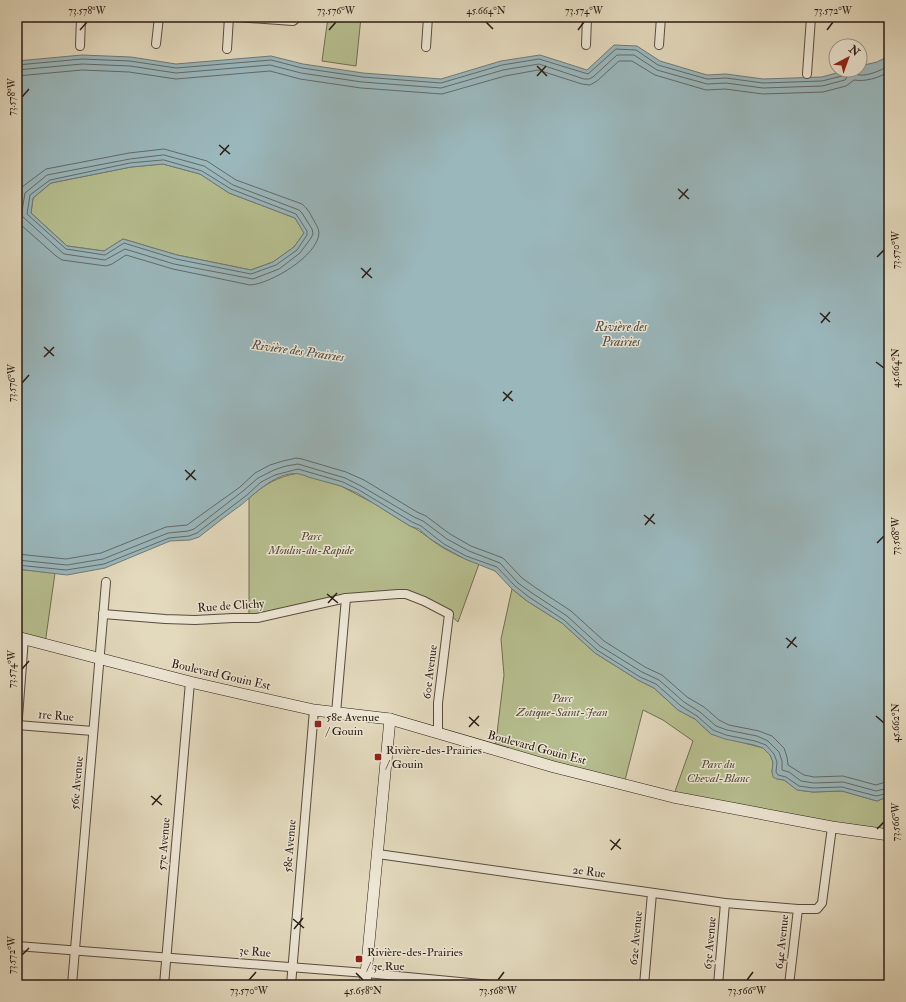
<svg xmlns="http://www.w3.org/2000/svg" width="906" height="1002" font-family="'IM FELL Double Pica',serif">
	<style>
		.green { fill: #b6be8f; stroke: #706e52 }
		.water { fill: #9ab7bc; stroke: #6e797a; fill-rule: evenodd }
		.lines { fill: none; stroke-linecap: round; stroke-linejoin: round }
		.shore { stroke: #626a69; stroke-width: 1 }
		.street-casing { stroke: #594c40; stroke-width: 10 }
		.secondary-casing { stroke: #2b1d16; stroke-width: 12 }
		.street { stroke: #ede6d4; stroke-width: 8 }
		.secondary { stroke: #ede6d4; stroke-width: 11 }
		.ticks { fill: none; stroke: #2b1d16; stroke-width: 1.5 }
		.poi-dot { fill: #8f2418; stroke: #ede6d4; stroke-width: 1.5 }
		.labels { text-anchor: middle; dominant-baseline: central; stroke-width: 3; stroke-linejoin: round; paint-order: stroke }
		.park-label { font-size: 12px; font-style: italic; fill: #554d3a; stroke: #ede6d4 }
		.street-label { font-size: 12px; fill: #2b1d16; stroke: #ede6d4 }
		.poi-label { font-size: 12px; fill: #2b1d16; stroke: #ede6d4; text-anchor: start }
		.water-label { font-size: 13px; font-style: italic; fill: #4c4b48; stroke: #ede6d4 }
		.neatline { fill: none; stroke: #2b1d16; stroke-width: 1.5 }
		.ticks-label { font-size: 10px; text-anchor: middle; fill: #2b1d16 }
	</style>
	<rect width="100%" height="100%" fill="#e3d9bd"/>
	<filter id="stains"><feTurbulence type="fractalNoise" baseFrequency=".005" numOctaves="4"/><feColorMatrix values="0 0 0 0 .2 0 0 0 0 .09 0 0 0 0 .02 0 0 0 .5 -.17"/></filter>
	<radialGradient id="worn" r=".72"><stop offset=".6" stop-color="#630" stop-opacity="0"/><stop offset="1" stop-color="#630" stop-opacity=".3"/></radialGradient>
	<g class="green">
		<path d="M328 17H361L356 66 322 61Z"/>
		<path d="M163 164 200 174 229 193 295 218 304 233 294 247 273 262 251 270 177 255 123 239 104 251 67 246 31 213 33 198 51 183 131 167Z"/>
		<path d="M298 473 341 486 375 504 410 526C422 531 430 540 442 547 454 554 466 560 479 564L458 622 449 614 398 594 249 618V498C265 484 277 477 298 473Z"/>
		<path d="M17 569 55 573 45 644 17 637Z"/>
		<path d="M512 589 527 601 562 623 595 653 638 680 654 688 678 710 695 719 711 734 763 748 770 755 773 762 772 772 777 779 784 780 798 790 813 792 842 791 877 801 889 796V835L673 797 693 741 663 720 643 710 624 784 495 750 504 675 501 639Z"/>
	</g>
	<path class="water" d="M614 45 637 46 660 61 707 75 726 74 763 79 822 77 847 70H860V66L877 62 889 56V796L877 801 842 791 813 792 797 790 784 780 777 779 773 777 772 772 773 762 770 755 763 748 754 745 725 739 711 734 695 719 678 710 654 688 638 680 595 653 562 623 527 601 512 589 495 571 465 559 443 547 429 538 419 529 410 526 357 493 341 486 308 477C284 464 258 491 241 505 227 515 213 526 199 537L190 540 170 541 105 568 67 575 17 569V61L82 55 131 57 176 64 271 56 303 64 363 73 441 79 501 61 540 55 587 70ZM163 164 200 174 229 193 295 218 304 233 294 247 273 262 251 270 177 255 123 239 104 251 67 246 31 213 33 198 51 183 131 167Z"/>
	<g class="lines">
		<g class="shore">
			<path d="M17 65 82 59 130 61 176 68 271 60 302 68 363 77 441 83 502 65 539 59 588 74 616 49 636 50 658 65 707 79 726 78 763 83 822 81 842 76 844 73V70"/>
			<path d="M17 70 82 64 130 66 176 73 270 65 301 73 362 82 441 88 503 70 539 64 584 79H589L593 77 617 55H634L657 70 707 84 726 83 763 88 822 86 845 80 851 70C854 72 856 75 860 75 869 76 881 70 889 66"/>
			<path d="M17 76 82 70 129 72 176 79 270 71 300 79 361 88 442 94 505 76 538 70 582 84 590 85 597 81 619 61H632L655 75 706 90 725 89 763 94 823 92 846 86 854 80C865 82 878 78 889 72"/>
			<path d="M164 155 204 166 233 185 299 210 302 213 312 229 313 234 311 238 300 253 279 269 253 279 174 264 125 249 105 260 64 254 22 216V211L25 193 47 175 130 159Z"/>
			<path d="M164 160 202 171 231 189 296 214 307 231V235L297 250 276 265 251 274 176 259 124 243 105 255 66 249 27 214 30 195 50 180 130 163Z"/>
			<path d="M17 202 19 194 22 187 46 169 129 153 164 149 207 161 236 180 302 204C307 208 310 213 313 219 315 223 319 228 319 233 318 256 270 284 250 285L173 269 126 255 112 264 106 266 62 260 56 256 20 224 17 219"/>
			<path d="M17 554 66 559 101 553 166 527 187 525 240 487 255 473 270 465 283 461 296 458 302 459 346 472 364 480 417 512 426 516 450 534 471 546 503 558 522 578 536 588 571 611 604 641 645 667 662 675 687 697 704 707 719 720 729 725 759 731 772 736 784 748 787 757 788 765 804 775 814 777 843 776 876 785 889 781"/>
			<path d="M17 560 67 565 103 559 168 533 188 531 194 529 243 491 258 478 274 470 286 466 298 464 345 478 361 486 414 517 423 521 447 539 469 551 500 563 518 583 532 593 567 616 600 646 642 672 659 680 684 702 700 712 716 726 727 730 757 736 768 741 779 752 782 761V770L789 772 801 781 814 783 843 782 876 791 889 788"/>
			<path d="M17 565 66 570 104 564 169 538 189 536 197 533 247 495 261 482 275 475 298 469 343 482 359 490 412 522 421 526 444 544 466 556 497 567 515 586 529 597 564 620 597 650 640 677 656 684 681 706 697 716 713 730 726 735 755 741 766 745 774 754 777 762 776 772 778 775 786 777 799 786 813 788 842 787 876 796 889 793"/>
		</g>
		<defs>
			<g id="street">
				<path d="M235 17 293 21 298 17"/>
				<path d="M156 44 159 17"/>
				<path d="M586 45 587 17"/>
				<path d="M659 45 661 17"/>
				<path d="M80 46 81 17"/>
				<path d="M426 47 428 17"/>
				<path d="M227 49 229 17"/>
				<path d="M807 74 811 17"/>
				<path d="M103 614 165 619 195 620 233 618H257L346 598 398 594H406L424 601 449 614 438 703V733"/>
				<path d="M336 713 346 598"/>
				<path d="M17 725 93 731"/>
				<path d="M17 730 24 638"/>
				<path d="M378 854 725 903 798 909"/>
				<path d="M17 946 366 973 491 985"/>
				<path d="M72 985 106 582"/>
				<path d="M164 985 190 682"/>
				<path d="M291 985 314 710"/>
				<path d="M644 985 652 893"/>
				<path d="M718 985 725 903"/>
				<path d="M789 985 798 909H817L822 903 832 827"/>
			</g>
			<g id="secondary">
				<path d="M17 637 190 682 238 693 314 710 390 719 554 767 673 797 832 827 889 835"/>
				<path d="M365 985 390 719"/>
			</g>
		</defs>
		<use href="#street" class="street-casing"/>
		<use href="#secondary" class="secondary-casing"/>
		<use href="#street" class="street"/>
		<use href="#secondary" class="secondary"/>
	</g>
	<path class="ticks" d="M486 22 493 29M80 30 87 22M329 30 336 22M578 30 584 22M827 30 833 22M537 66 547 76M537 76 546 66M22 97 29 89M219 145 230 154M220 155 229 145M678 189 689 199M679 199 688 189M877 257 884 250M361 268 372 278M362 278 371 268M820 313 830 322M821 323 830 312M44 347 54 356M44 357 54 347M876 362 884 368M22 383 29 375M503 392 513 401M503 401 512 391M185 470 196 480M186 480 195 470M644 515 655 524M645 525 654 514M877 543 884 536M327 594 338 603M328 603 337 593M786 638 797 647M787 648 796 637M22 669 29 661M876 716 884 723M469 717 479 726M469 727 479 716M151 796 162 805M152 805 161 795M877 829 884 822M610 840 621 849M611 850 620 839M293 919 304 928M294 929 303 918M22 955 29 948M356 973 363 980M249 980 256 972M498 980 504 972M747 980 753 972"/>
	<g class="poi-dot">
		<rect x="314" y="720" width="8" height="8" rx="2"/>
		<rect x="374" y="753" width="8" height="8" rx="2"/>
		<rect x="355" y="955" width="8" height="8" rx="2"/>
	</g>
	<g class="labels">
		<g class="park-label">
			<text x="311" y="536">Parc<tspan x="311" dy="14">Moulin-du-Rapide</tspan></text>
			<text x="562" y="698">Parc<tspan x="562" dy="14">Zotique-Saint-Jean</tspan></text>
			<text x="718" y="764">Parc du<tspan x="718" dy="14">Cheval-Blanc</tspan></text>
		</g>
		<g class="street-label">
			<text transform="translate(231 606) rotate(-4)">Rue de Clichy</text>
			<text transform="translate(430 672) rotate(-83)">60e Avenue</text>
			<text transform="translate(221 675) rotate(13)">Boulevard Gouin Est</text>
			<text transform="translate(56 716) rotate(5)">1re Rue</text>
			<text transform="translate(537 748) rotate(15)">Boulevard Gouin Est</text>
			<text transform="translate(77 783) rotate(-85)">56e Avenue</text>
			<text transform="translate(164 844) rotate(-85)">57e Avenue</text>
			<text transform="translate(290 846) rotate(-85)">58e Avenue</text>
			<text transform="translate(589 872) rotate(8)">2e Rue</text>
			<text transform="translate(636 938) rotate(-85)">62e Avenue</text>
			<text transform="translate(782 942) rotate(-84)">64e Avenue</text>
			<text transform="translate(710 943) rotate(-85)">63e Avenue</text>
			<text transform="translate(255 952) rotate(5)">3e Rue</text>
		</g>
		<g class="poi-label">
			<text x="326" y="717">58e Avenue<tspan x="326" dy="14">/ Gouin</tspan></text>
			<text x="386" y="750">Rivière-des-Prairies<tspan x="386" dy="14">/ Gouin</tspan></text>
			<text x="367" y="952">Rivière-des-Prairies<tspan x="367" dy="14">/ 3e Rue</tspan></text>
		</g>
		<g class="water-label">
			<text x="621" y="327">Rivière des<tspan x="621" dy="15">Prairies</tspan></text>
			<text transform="translate(298 351) rotate(8)">Rivière des Prairies</text>
		</g>
	</g>
	<rect width="906" height="1002" fill="none" stroke="#e3d9bd" stroke-width="44"/>
	<g transform="translate(848 58) rotate(41)"><circle r="19" fill="#ede6d4" stroke="#9f9688"/>
	<path d="M0-3L7 15L0 10L-7 15Z" fill="#8f2418"/>
	<text y="-6" font-size="11" font-weight="bold" text-anchor="middle" fill="#2b1d16">N</text>
	</g>
	<rect x="22" y="22" width="862" height="958" class="neatline"/>
	<g class="ticks-label">
		<text x="87" y="14">73.578°W</text>
		<text x="336" y="14">73.576°W</text>
		<text x="486" y="14">45.664°N</text>
		<text x="584" y="14">73.574°W</text>
		<text x="833" y="14">73.572°W</text>
		<text transform="translate(11 97) rotate(-90)" y="4">73.578°W</text>
		<text transform="translate(895 250) rotate(-90)" y="4">73.570°W</text>
		<text transform="translate(895 368) rotate(-90)" y="4">45.664°N</text>
		<text transform="translate(11 383) rotate(-90)" y="4">73.576°W</text>
		<text transform="translate(895 536) rotate(-90)" y="4">73.568°W</text>
		<text transform="translate(11 669) rotate(-90)" y="4">73.574°W</text>
		<text transform="translate(895 723) rotate(-90)" y="4">45.662°N</text>
		<text transform="translate(895 822) rotate(-90)" y="4">73.566°W</text>
		<text transform="translate(11 955) rotate(-90)" y="4">73.572°W</text>
		<text x="249" y="994">73.570°W</text>
		<text x="363" y="994">45.658°N</text>
		<text x="498" y="994">73.568°W</text>
		<text x="747" y="994">73.566°W</text>
	</g>
	<rect width="100%" height="100%" filter="url(#stains)"/>
	<rect width="100%" height="100%" fill="url(#worn)"/>
</svg>
